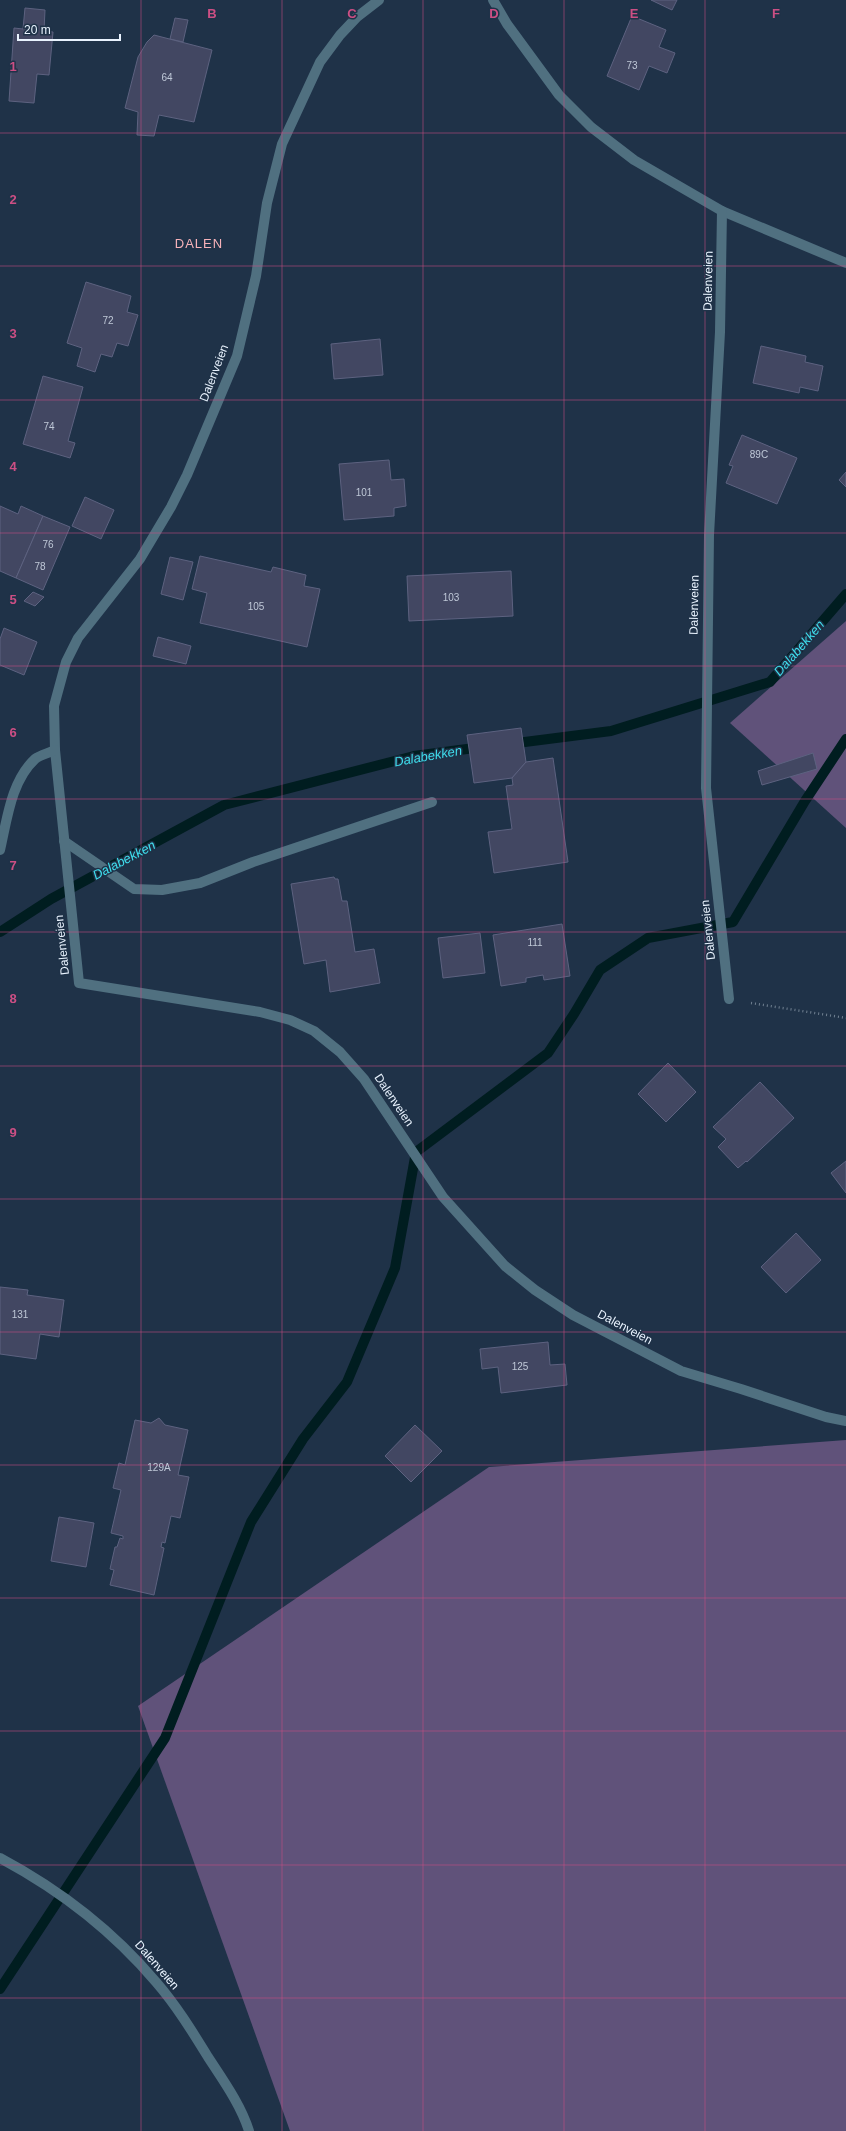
<svg xmlns="http://www.w3.org/2000/svg" width="846" height="2131" font-family="Helvetica,sans-serif">
	<style>
		.green { fill: #60527a }
		.lines { fill: none; stroke-linecap: round; stroke-linejoin: round }
		.stream { stroke: #001d20; stroke-width: 10 }
		.building { fill: #424762; stroke: #5d6280 }
		.path { stroke: #708091; stroke-width: 2.5; stroke-dasharray: 1 3; stroke-linecap: butt }
		.lane { stroke: #507080; stroke-width: 10 }
		.street { stroke: #507080; stroke-width: 10 }
		.grid { fill: none; stroke: #cc4f84; stroke-width: 1; stroke-opacity: 0.55 }
		.labels { text-anchor: middle; dominant-baseline: central; stroke-width: 3; stroke-linejoin: round; paint-order: stroke }
		.number-label { font-size: 10px; fill: #bfc8d7 }
		.street-label { font-size: 12px; fill: #e9f3fe; stroke: #1f3248 }
		.neighbourhood-label { font-size: 13px; letter-spacing: 1px; fill: #f6b2b9; stroke: #1f3248 }
		.water-label { font-size: 13px; font-style: italic; fill: #3fdfee; stroke: #1f3248 }
		.grid-label { font-size: 13px; text-anchor: middle; font-weight: bold; fill: #cc4f84; stroke: #1f3248; stroke-width: 3; stroke-linejoin: round; paint-order: stroke }
	</style>
	<rect width="100%" height="100%" fill="#1f3248"/>
	<g class="green">
		<path d="M846 621V828L730 723Z"/>
		<path d="M846 1440V2131H290L138 1706 489 1467Z"/>
	</g>
	<g class="lines">
		<g class="stream">
			<path d="M509 744 611 731 770 682 846 594"/>
			<path d="M0 932 51 899 224 805 414 756 482 747"/>
			<path d="M0 1989 165 1738 251 1522 303 1439 347 1382 395 1268 416 1152 548 1053 574 1014 600 970 648 938 733 922 805 801 846 739"/>
		</g>
	</g>
	<g class="building">
		<path d="M651 0H677L672 10Z"/>
		<path d="M25 8 45 10 44 31 53 32 49 75 37 74 34 103 9 101 14 28 23 29Z"/>
		<path d="M632 16 666 30 659 47 675 53 667 73 649 66 639 90 607 76Z"/>
		<path d="M175 18 188 20 183 42 170 39Z"/>
		<path d="M154 35 212 50 194 122 159 115 154 136 137 135 138 112 125 108 138 57 147 42Z"/>
		<path d="M86 282 131 296 127 312 138 315 128 346 117 343 112 357 101 354 95 372 77 366 82 348 67 343Z"/>
		<path d="M380 339 383 375 334 379 331 344Z"/>
		<path d="M761 346 806 356 805 362 823 366 818 391 800 387 799 393 753 383Z"/>
		<path d="M43 376 83 387 68 441 75 443 70 458 23 444Z"/>
		<path d="M742 435 797 458 777 504 726 483 733 466 729 465Z"/>
		<path d="M389 460 391 480 404 479 406 506 394 508V516L344 520 339 464Z"/>
		<path d="M846 472V487L839 480Z"/>
		<path d="M85 497 114 510 101 539 72 526Z"/>
		<path d="M0 506 18 514 21 506 43 516 16 578 0 571Z"/>
		<path d="M43 516 70 527 43 590 16 578Z"/>
		<path d="M200 556 271 572 273 567 306 575 304 586 320 589 307 647 200 623 207 593 192 589Z"/>
		<path d="M170 557 193 562 183 600 161 594Z"/>
		<path d="M511 571 513 616 409 621 407 576Z"/>
		<path d="M33 592 44 597 35 606 24 601Z"/>
		<path d="M4 628 37 642 24 675 0 665V639Z"/>
		<path d="M158 637 191 646 186 664 153 656Z"/>
		<path d="M521 728 526 762 512 778 474 783 467 735Z"/>
		<path d="M813 753 817 769 762 785 758 771Z"/>
		<path d="M553 758 568 862 494 873 488 832 512 829 506 786 513 785 512 778 526 762Z"/>
		<path d="M334 877 335 879H338L342 901H347L355 952 374 949 380 983 330 992 326 960 304 964 291 884Z"/>
		<path d="M562 924 570 976 544 980 543 975 526 978V982L501 986 493 935Z"/>
		<path d="M480 933 485 973 443 978 438 938Z"/>
		<path d="M668 1063 696 1092 666 1122 638 1094Z"/>
		<path d="M760 1082 794 1118 747 1162 746 1161 738 1168 718 1147 726 1139 713 1127Z"/>
		<path d="M846 1161V1193L831 1173Z"/>
		<path d="M796 1233 821 1260 786 1293 761 1267Z"/>
		<path d="M0 1287 28 1290 27 1295 64 1300 59 1337 40 1334 36 1359 0 1354Z"/>
		<path d="M548 1342 550 1365 565 1364 567 1385 501 1393 498 1367 482 1369 480 1349Z"/>
		<path d="M159 1418 165 1425 188 1430 178 1475 189 1477 180 1518 171 1516 165 1543 162 1542 161 1547 164 1548 154 1595 110 1585 114 1570 110 1569 115 1547H117L120 1538 123 1539V1536L111 1533 121 1490 113 1488 119 1463 125 1465 135 1420 151 1423Z"/>
		<path d="M415 1425 442 1451 411 1482 385 1456Z"/>
		<path d="M59 1517 94 1523 86 1567 51 1561Z"/>
	</g>
	<g class="lines">
		<path class="path" d="M751 1003 846 1018"/>
		<path class="lane" d="M64 841 134 889 162 890 200 883 253 862 432 802"/>
		<g class="street">
			<path d="M379 0 357 17 340 35 320 62 282 144 267 203 256 276 237 356 187 475 171 507 140 559 78 638 66 662 54 706 55 750 79 983 260 1012 290 1020 314 1031 340 1052 364 1079 443 1197 505 1266 535 1290 573 1315 681 1371 741 1389 826 1417 846 1421"/>
			<path d="M493 0 507 24 559 95 591 127 634 160 722 211 846 263"/>
			<path d="M722 211 720 332 709 535 706 788 729 999"/>
			<path d="M0 850C7 820 11 781 35 759 40 755 49 753 55 750"/>
			<path d="M0 1858C60 1890 112 1930 156 1982 176 2005 192 2031 208 2057 223 2080 241 2105 249 2131"/>
		</g>
	</g>
	<path class="grid" d="M141 0V2131M282 0V2131M423 0V2131M564 0V2131M705 0V2131M0 133H846M0 266H846M0 400H846M0 533H846M0 666H846M0 799H846M0 932H846M0 1066H846M0 1199H846M0 1332H846M0 1465H846M0 1598H846M0 1731H846M0 1865H846M0 1998H846"/>
	<g class="labels">
		<g class="number-label">
			<text x="632" y="65">73</text>
			<text x="167" y="77">64</text>
			<text x="108" y="320">72</text>
			<text x="49" y="426">74</text>
			<text x="759" y="454">89C</text>
			<text x="364" y="492">101</text>
			<text x="48" y="544">76</text>
			<text x="40" y="566">78</text>
			<text x="451" y="597">103</text>
			<text x="256" y="606">105</text>
			<text x="535" y="942">111</text>
			<text x="20" y="1314">131</text>
			<text x="520" y="1366">125</text>
			<text x="159" y="1467">129A</text>
		</g>
		<g class="street-label">
			<text transform="translate(708 281) rotate(-89)">Dalenveien</text>
			<text transform="translate(214 373) rotate(-69)">Dalenveien</text>
			<text transform="translate(694 605) rotate(-89)">Dalenveien</text>
			<text transform="translate(708 930) rotate(-96)">Dalenveien</text>
			<text transform="translate(62 945) rotate(-96)">Dalenveien</text>
			<text transform="translate(394 1100) rotate(56)">Dalenveien</text>
			<text transform="translate(625 1327) rotate(28)">Dalenveien</text>
			<text transform="translate(157 1965) rotate(49)">Dalenveien</text>
		</g>
		<g class="neighbourhood-label">
			<text x="199" y="243">DALEN</text>
		</g>
		<g class="water-label">
			<text transform="translate(799 648) rotate(-49)">Dalabekken</text>
			<text transform="translate(428 756) rotate(-10)">Dalabekken</text>
			<text transform="translate(124 860) rotate(-28)">Dalabekken</text>
		</g>
	</g>
	<g class="grid-label">
		<text x="212" y="18">B</text>
		<text x="352" y="18">C</text>
		<text x="494" y="18">D</text>
		<text x="634" y="18">E</text>
		<text x="776" y="18">F</text>
		<text x="13" y="71">1</text>
		<text x="13" y="204">2</text>
		<text x="13" y="338">3</text>
		<text x="13" y="471">4</text>
		<text x="13" y="604">5</text>
		<text x="13" y="737">6</text>
		<text x="13" y="870">7</text>
		<text x="13" y="1003">8</text>
		<text x="13" y="1137">9</text>
	</g>
	<path d="M18 34v6h102v-6" fill="none" stroke="#e9f3fe" stroke-width="2"/>
	<text x="24" y="34" font-size="12" fill="#e9f3fe" stroke="#1f3248" stroke-width="3" paint-order="stroke">20 m</text>
</svg>
